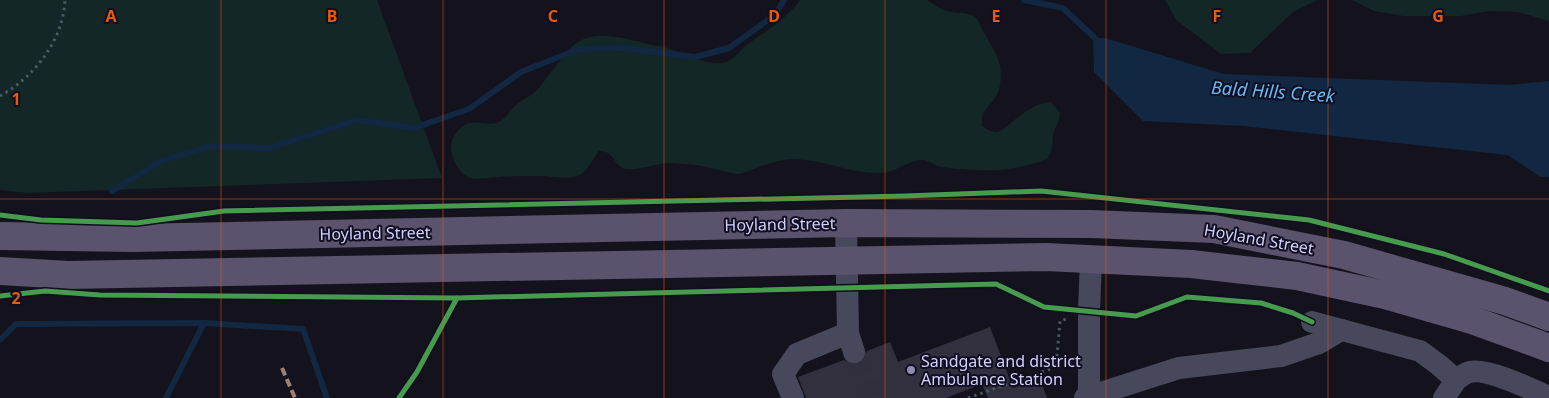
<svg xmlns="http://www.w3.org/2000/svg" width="1549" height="398" font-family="'Noto Sans',sans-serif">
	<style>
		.green { fill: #122726 }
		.water { fill: #112742 }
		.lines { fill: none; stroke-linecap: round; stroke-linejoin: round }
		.stream { stroke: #112742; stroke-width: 6 }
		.building { fill: #32303e }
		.minor-tunnel { stroke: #312e3e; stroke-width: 22; stroke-dasharray: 22 11; stroke-linecap: butt }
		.path { stroke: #4a5863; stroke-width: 3; stroke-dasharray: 2.5 4; stroke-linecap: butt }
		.minor { stroke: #48485c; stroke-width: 22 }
		.major { stroke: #5b526d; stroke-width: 28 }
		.quiet { stroke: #9e8076; stroke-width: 4; stroke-dasharray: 8 4; stroke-linecap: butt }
		.cycleway-casing { stroke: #100e20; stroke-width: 8 }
		.cycleway { stroke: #469c4c; stroke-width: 5 }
		.grid { fill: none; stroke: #e8590c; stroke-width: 1; stroke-opacity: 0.55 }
		.poi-dot { fill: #908eae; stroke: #100e20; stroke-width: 2 }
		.labels { text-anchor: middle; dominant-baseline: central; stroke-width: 4; stroke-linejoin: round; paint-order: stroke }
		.street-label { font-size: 16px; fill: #d3d0fc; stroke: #100e20 }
		.poi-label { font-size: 16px; fill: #d3d0fc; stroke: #100e20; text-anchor: start }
		.water-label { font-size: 18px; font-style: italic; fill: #65bbf5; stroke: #100e20 }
		.grid-label { font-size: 16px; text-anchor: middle; font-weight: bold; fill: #e8590c; stroke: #100e20; stroke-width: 4; stroke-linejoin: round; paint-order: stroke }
	</style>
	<rect width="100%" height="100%" fill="#14121c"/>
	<g class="green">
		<path d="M0 0H377L442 178 28 193 0 190Z"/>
		<path d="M800 0H927C933 4 940 9 947 11 955 13 966 12 974 16 978 19 980 24 982 29 993 50 1006 62 999 89 995 105 980 107 982 126 986 129 991 132 996 132 1003 131 1008 125 1013 121 1023 113 1038 102 1051 102L1060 113C1060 120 1057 124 1054 131 1051 140 1055 152 1046 159 1043 161 1039 162 1035 163 1005 173 973 171 941 167 935 166 930 161 924 160 908 159 896 173 881 173 851 174 824 160 795 159 777 159 757 168 740 174 729 174 718 169 706 167 695 164 683 164 672 163 657 162 640 171 626 169 613 167 616 151 599 151 593 159 587 173 577 176 565 180 552 176 540 176 526 176 512 176 498 177 489 177 476 181 468 177 457 171 446 150 453 138 469 109 487 132 502 120 507 116 510 110 515 106 521 100 530 97 536 91 548 78 563 54 575 44 597 27 632 41 656 46 660 46 663 46 667 48 683 53 704 65 721 63 734 62 739 50 748 44 767 30 786 20 800 0Z"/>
		<path d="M1165 0H1318L1293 12 1250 53 1221 54 1176 20Z"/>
		<path d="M1352 0H1549V21L1518 12 1489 11 1461 16H1403L1374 11Z"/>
	</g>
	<path class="water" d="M1093 38H1105L1224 74 1510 85 1549 81V177H1541L1507 155 1242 126 1143 121 1094 72Z"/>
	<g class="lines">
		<g class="stream">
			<path d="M1024 0 1063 8 1099 42"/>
			<path d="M112 191 161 161 211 146 269 148 357 120 414 128 469 109 521 72 579 49 623 48 695 57 729 48 775 15 784 0"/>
			<path d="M0 340 16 324 204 323 303 329 327 398"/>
			<path d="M166 398 204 323"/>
		</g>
	</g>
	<path class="building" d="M990 327 1013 388 1040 379 1047 398H988L982 384 946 398H806L798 377 844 360 851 365 858 364 864 360 867 351 890 342 898 362Z"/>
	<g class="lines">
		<path class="minor-tunnel" d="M854 352 871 398"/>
		<g class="path">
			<path d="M0 96C34 77 63 41 65 0"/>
			<path d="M968 398 1056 367 1060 321 1069 318"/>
		</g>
		<g class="minor">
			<path d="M846 223 848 333 854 352"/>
			<path d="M1312 322 1420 351 1439 365 1456 380C1460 377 1465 373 1470 372 1486 367 1533 390 1549 397"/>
			<path d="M1089 396V311L1091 259"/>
			<path d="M793 398 783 374 797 354 848 333"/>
			<path d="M1085 398 1179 368 1281 356 1319 343 1341 330"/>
			<path d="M1444 398 1456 380"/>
		</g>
		<g class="major">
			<path d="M0 236 133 238 846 223 1091 224 1214 229 1344 255 1505 301 1549 317"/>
			<path d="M0 271 68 275 1046 257 1191 264 1297 276 1385 295 1472 320 1549 348"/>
		</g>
		<path class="quiet" d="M282 368 295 398"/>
		<defs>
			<g id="cycleway">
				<path d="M0 215 41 220 137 223 224 211 905 196 1041 191 1309 220 1444 254 1549 291"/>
				<path d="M0 296 45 291 100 295 457 298 996 284 1044 307 1136 316 1187 297 1261 303 1293 313 1312 322"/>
				<path d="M399 398 417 372 457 298"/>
			</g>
		</defs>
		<use href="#cycleway" class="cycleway-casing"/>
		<use href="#cycleway" class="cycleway"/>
	</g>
	<path class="grid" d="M221 0V398M443 0V398M664 0V398M885 0V398M1106 0V398M1328 0V398M0 199H1549"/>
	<circle class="poi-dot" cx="911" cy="370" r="5"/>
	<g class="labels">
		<g class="street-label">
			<text transform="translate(780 224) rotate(-1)">Hoyland Street</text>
			<text transform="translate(375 233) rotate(-1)">Hoyland Street</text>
			<text transform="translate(1259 239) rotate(10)">Hoyland Street</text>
		</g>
		<g class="poi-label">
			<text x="921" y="361">Sandgate and district<tspan x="921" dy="18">Ambulance Station</tspan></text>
		</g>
		<g class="water-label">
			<text transform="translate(1273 91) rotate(4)">Bald Hills Creek</text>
		</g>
	</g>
	<g class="grid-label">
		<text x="111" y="22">A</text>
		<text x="332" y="22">B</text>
		<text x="553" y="22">C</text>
		<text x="774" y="22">D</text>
		<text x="996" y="22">E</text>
		<text x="1217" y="22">F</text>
		<text x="1438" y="22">G</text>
		<text x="16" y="105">1</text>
		<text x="16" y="304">2</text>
	</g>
</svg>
